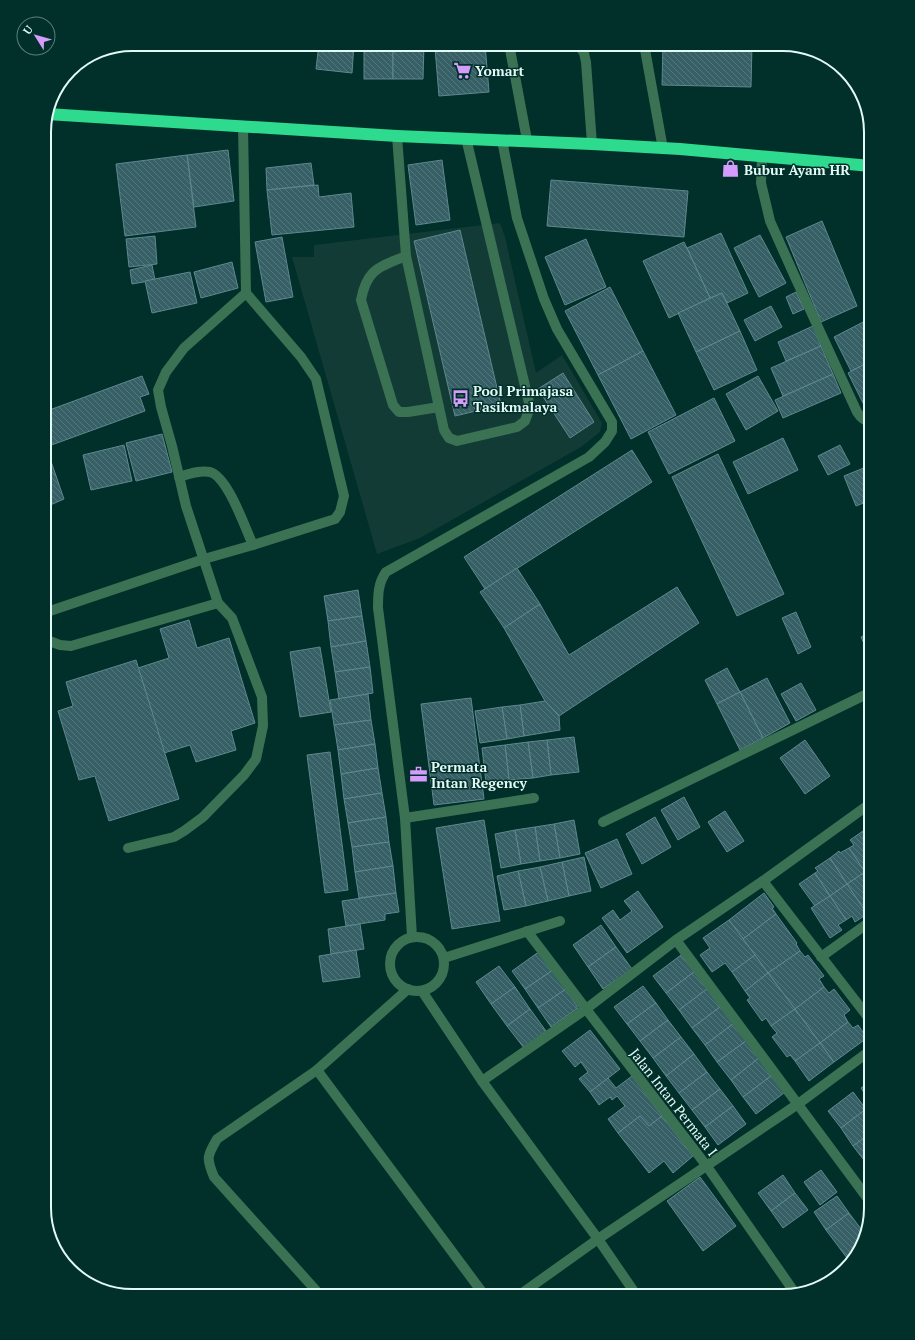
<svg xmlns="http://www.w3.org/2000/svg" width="915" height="1340" font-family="'PT Serif',serif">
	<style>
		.built { fill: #123b36 }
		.building { fill: url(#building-back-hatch); stroke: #5e888f }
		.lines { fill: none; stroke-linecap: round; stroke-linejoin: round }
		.minor { stroke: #3a7253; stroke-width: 10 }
		.highway { stroke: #2dda8e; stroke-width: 12 }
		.labels { text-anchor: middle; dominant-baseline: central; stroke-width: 3; stroke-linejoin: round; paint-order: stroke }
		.poi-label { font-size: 14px; font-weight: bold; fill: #e3f9f5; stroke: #012f2a; text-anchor: start }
		.street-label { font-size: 14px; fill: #e3f9f5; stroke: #012f2a }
		.rim { fill: none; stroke: #e3f9f5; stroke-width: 2 }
	</style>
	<defs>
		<pattern id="building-back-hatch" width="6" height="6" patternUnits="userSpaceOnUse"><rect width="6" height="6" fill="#365f66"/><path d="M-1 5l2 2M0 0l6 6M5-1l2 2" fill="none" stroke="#53777c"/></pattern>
	</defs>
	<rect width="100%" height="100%" fill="#012f2a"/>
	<path class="built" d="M500 223 505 237 536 373 562 355 602 423 600 432 581 447 420 538 377 554 292 257H314V245Z"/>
	<g class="building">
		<path d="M319 44H354L352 73 316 69Z"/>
		<rect x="364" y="44" width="29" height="35"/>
		<path d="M393 44H424L423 79H393Z"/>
		<path d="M475 44H485L489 92 439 96 435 48Z"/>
		<path d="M663 44H752L751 87 662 85Z"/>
		<path d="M228 150 234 201 194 207 187 155Z"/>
		<path d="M187 155 196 227 125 236 116 164Z"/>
		<path d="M442 160 450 220 416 225 408 165Z"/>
		<path d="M311 163 314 185 267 190 266 168Z"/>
		<path d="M551 180 688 191 684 237 547 226Z"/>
		<path d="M318 185 319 197 351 193 354 227 272 235 267 190Z"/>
		<path d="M822 221 857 306 821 322 786 237Z"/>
		<path d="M460 230 501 405 455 416 414 241Z"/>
		<path d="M721 233 748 293 727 303 722 293 710 298 687 248Z"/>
		<path d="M760 235 786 283 759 297 734 248Z"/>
		<path d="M155 236 157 264 129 267 126 239Z"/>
		<path d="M282 237 293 297 266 302 255 242Z"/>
		<path d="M586 239 606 287 565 305 545 257Z"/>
		<path d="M684 242 710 298 669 318 643 261Z"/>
		<path d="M232 262 238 288 201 298 194 272Z"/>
		<path d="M152 265 155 280 132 284 130 270Z"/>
		<path d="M190 272 197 303 152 313 145 281Z"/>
		<path d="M610 287 643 351 598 375 565 311Z"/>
		<path d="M796 292 804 309 793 314 786 297Z"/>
		<path d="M722 293 740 331 696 352 678 313Z"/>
		<path d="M771 306 782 327 755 341 744 320Z"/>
		<path d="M871 318V361L851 371 834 337Z"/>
		<path d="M813 326 821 346 786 361 778 342Z"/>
		<path d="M740 331 757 370 714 390 696 352Z"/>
		<path d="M821 346 833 374 783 396 771 368Z"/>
		<path d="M643 351 676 415 631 439 598 375Z"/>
		<path d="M871 361V407L866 409 848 373Z"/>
		<path d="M563 373 594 422 570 438 538 389Z"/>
		<path d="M833 374 841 393 783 418 775 400Z"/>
		<path d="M142 376 149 394 140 397 145 411 46 447 64 499 48 506 44 495V412Z"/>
		<path d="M758 376 778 411 746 430 726 394Z"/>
		<path d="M714 398 735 441 669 474 648 432Z"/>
		<path d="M162 434 172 472 136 481 126 443Z"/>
		<path d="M783 438 798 470 748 494 733 462Z"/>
		<path d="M124 445 132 481 91 490 83 455Z"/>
		<path d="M840 445 850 464 828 475 818 456Z"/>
		<path d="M632 450 652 482 485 589 464 557Z"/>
		<path d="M718 454 784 594 737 616 672 477Z"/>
		<path d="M871 465V494L869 495 871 500 856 506 844 476Z"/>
		<path d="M871 510V528L864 513Z"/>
		<path d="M517 568 540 604 504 628 480 592Z"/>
		<path d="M677 587 699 623 559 716 545 701 504 628 540 604 569 655Z"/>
		<path d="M358 590 362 616 328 621 324 596Z"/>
		<path d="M796 612 811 647 798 654 782 618Z"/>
		<path d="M362 616 366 641 331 647 328 621Z"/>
		<path d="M189 620 197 648 229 638 255 723 231 731 236 750 196 762 190 745 164 753 138 668 169 658 160 629Z"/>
		<path d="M871 632V659L861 637Z"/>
		<path d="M366 641 370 667 335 672 331 647Z"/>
		<path d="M320 647 331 712 300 717 290 652Z"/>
		<path d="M136 660 179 799 109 821 95 776 79 780 58 711 73 706 66 682Z"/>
		<path d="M370 667 373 693 339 699 335 672Z"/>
		<path d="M727 668 740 692 717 704 705 680Z"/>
		<path d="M767 678 790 723 763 738 740 692Z"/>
		<path d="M801 683 816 710 796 721 781 694Z"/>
		<path d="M740 692 763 738 740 750 717 704Z"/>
		<path d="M368 694 371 720 334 725 330 700Z"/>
		<path d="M471 698 484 799 434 805 421 704Z"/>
		<path d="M545 701 559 716 560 730 524 736 520 705Z"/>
		<path d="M520 705 524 736 507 739 502 707Z"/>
		<path d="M502 707 507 739 480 743 475 711Z"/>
		<path d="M371 720 375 744 338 750 334 725Z"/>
		<path d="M574 737 579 772 551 775 547 740Z"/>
		<path d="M547 740 551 775 533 778 528 742Z"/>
		<path d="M805 740 830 776 805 794 780 758Z"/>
		<path d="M528 742 533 778 509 780 505 745Z"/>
		<path d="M375 744 378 768 341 774 338 750Z"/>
		<path d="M505 745 509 780 486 783 482 748Z"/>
		<path d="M330 752 348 890 325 893 307 755Z"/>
		<path d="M378 768 382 793 344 799 341 774Z"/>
		<path d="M382 793 386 817 348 823 344 799Z"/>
		<path d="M684 797 700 827 678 840 661 810Z"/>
		<path d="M725 811 744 841 727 852 708 822Z"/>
		<path d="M386 817 389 842 352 847 348 823Z"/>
		<path d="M655 817 671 847 642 864 626 834Z"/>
		<path d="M484 820 500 921 452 929 436 828Z"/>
		<path d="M574 820 580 854 560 858 554 824Z"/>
		<path d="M554 824 560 858 540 861 535 827Z"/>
		<path d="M871 826V842L863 831Z"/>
		<path d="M535 827 540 861 521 864 515 830Z"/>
		<path d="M515 830 521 864 501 868 495 834Z"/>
		<path d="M863 831 871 842V868L865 872 849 848 854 845 850 840Z"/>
		<path d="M617 839 632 874 601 888 585 853Z"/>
		<path d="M389 842 393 866 355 872 352 847Z"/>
		<path d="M849 848 865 872 847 884 830 858 839 851 840 853Z"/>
		<path d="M584 857 591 891 569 896 562 862Z"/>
		<path d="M830 858 847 884 830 896 815 873 818 871 815 868Z"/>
		<path d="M562 862 569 896 548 901 540 867Z"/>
		<path d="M393 866 396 893 359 898 355 872Z"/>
		<path d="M540 867 548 901 526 906 518 871Z"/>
		<path d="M518 871 526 906 504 910 497 876Z"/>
		<path d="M865 872 871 880V911L867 914 847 884Z"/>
		<path d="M815 873 830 896 815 906 799 884Z"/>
		<path d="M847 884 867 914 855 922 852 916 846 920 830 896Z"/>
		<path d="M638 891 663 927 627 953 602 918 613 910 620 920 632 911 624 901Z"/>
		<path d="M396 893 399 912 385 914V920L346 926 342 901Z"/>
		<path d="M764 893 774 907 772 908 776 914 743 939 729 920Z"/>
		<path d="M830 896 846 920 838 925 842 930 830 938 811 908Z"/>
		<path d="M776 914 797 943 796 944 800 951 768 973 743 939Z"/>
		<path d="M729 920 755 955 732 972 725 963 712 972 700 955 710 948 703 938Z"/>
		<path d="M360 924 364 949 331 954 328 929Z"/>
		<path d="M601 925 616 947 588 967 573 945Z"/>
		<path d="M616 947 632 969 603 989 588 967Z"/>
		<path d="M356 950 360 977 323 982 319 956Z"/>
		<path d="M540 951 553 970 525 989 512 971Z"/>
		<path d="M800 951 805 957 808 955 824 976 819 979 824 987 795 1009 768 973Z"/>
		<path d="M681 955 694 972 666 993 653 976Z"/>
		<path d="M755 955 768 973 745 991 732 972Z"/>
		<path d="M499 966 515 987 491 1004 476 982Z"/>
		<path d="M553 970 566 989 538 1008 525 989Z"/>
		<path d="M694 972 707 989 679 1010 666 993Z"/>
		<path d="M768 973 795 1009 771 1026 766 1018 762 1021 747 1000 750 998 745 991Z"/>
		<path d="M643 986 656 1003 627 1024 614 1007Z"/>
		<path d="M515 987 530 1009 507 1026 491 1004Z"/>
		<path d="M824 987 829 993 834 989 850 1010 844 1015 848 1022 820 1043 795 1009Z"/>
		<path d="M566 989 578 1008 551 1027 538 1008Z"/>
		<path d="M707 989 720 1007 692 1028 679 1010Z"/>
		<path d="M656 1003 668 1020 640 1041 627 1024Z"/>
		<path d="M720 1007 733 1024 705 1045 692 1028Z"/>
		<path d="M530 1009 546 1031 524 1048 507 1026Z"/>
		<path d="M795 1009 820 1043 795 1061 790 1055 787 1057 772 1037 777 1033 771 1026Z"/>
		<path d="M668 1020 681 1037 653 1058 640 1041Z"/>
		<path d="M848 1022 853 1028 858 1025 867 1038 834 1062 820 1043Z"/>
		<path d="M733 1024 746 1041 717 1062 705 1045Z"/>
		<path d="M590 1030 620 1069 590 1092 579 1079 588 1072 581 1062 575 1067 562 1051Z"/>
		<path d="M681 1037 694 1054 666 1076 653 1058Z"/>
		<path d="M746 1041 759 1058 731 1080 717 1062Z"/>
		<path d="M820 1043 834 1062 809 1081 795 1061Z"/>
		<path d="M694 1054 707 1072 679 1093 666 1076Z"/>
		<path d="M759 1058 771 1076 743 1097 731 1080Z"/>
		<path d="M707 1072 720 1089 692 1110 679 1093Z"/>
		<path d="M632 1076 662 1116 649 1126 640 1116 618 1133 608 1119 625 1106 617 1096 612 1100 610 1097 599 1105 590 1092 608 1078 616 1088Z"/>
		<path d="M771 1076 784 1093 756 1114 743 1097Z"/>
		<path d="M871 1081V1103L861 1088Z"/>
		<path d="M720 1089 733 1106 705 1127 692 1110Z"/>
		<path d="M853 1092 866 1109 841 1128 828 1111Z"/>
		<path d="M733 1106 746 1124 718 1145 705 1127Z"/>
		<path d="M866 1109 871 1116V1133L853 1146 841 1128Z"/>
		<path d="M640 1116 649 1126 662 1116 693 1156 673 1173 664 1161 649 1173 618 1133Z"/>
		<path d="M871 1133V1161L867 1164 853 1146Z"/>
		<path d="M821 1170 837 1192 820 1205 804 1182Z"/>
		<path d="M783 1175 795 1193 771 1211 758 1193Z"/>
		<path d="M700 1177 736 1226 703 1251 667 1201Z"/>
		<path d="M795 1193 808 1210 783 1228 771 1211Z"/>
		<path d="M837 1196 849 1213 826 1230 814 1212Z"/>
		<path d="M849 1213 864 1233 860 1249 847 1258 826 1230Z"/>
		<path d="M860 1249 859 1252 849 1262 847 1258Z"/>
	</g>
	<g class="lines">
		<g class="minor">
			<path d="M509 44 527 140"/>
			<path d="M578 44 584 53 586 62 592 144"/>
			<path d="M644 44 663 149"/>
			<path d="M397 136 406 256 444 430 449 438 457 441 517 427 525 421 530 407 466 138"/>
			<path d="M762 156 761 183 770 221 795 277 857 412C861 418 864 421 871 421"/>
			<path d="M406 256C380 267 367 268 361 300L393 405 399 412H408L439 407"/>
			<path d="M179 477C189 474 200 470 210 472 228 477 245 528 253 545"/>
			<path d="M44 613 204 559 253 545 335 519 340 512 344 496 316 379 301 357 246 293"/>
			<path d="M44 639 60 645 71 646 218 603"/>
			<path d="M405 818 534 798"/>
			<path d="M603 822 871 692"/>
			<path d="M128 848 174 837 184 831 203 817 244 775 256 759 263 726 262 697 232 618 218 603 186 506 172 446 161 407 158 390 166 372 184 348 246 293 243 126"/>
			<path d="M763 881 871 1021"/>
			<path d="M527 931 586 1009 706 1165 795 1293"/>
			<path d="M412 937 405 818 378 608C378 595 378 583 386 572L589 457 605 442 612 431V422L557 329 544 299 517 218 502 140"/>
			<circle cx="417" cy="964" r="27"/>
			<path d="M676 940 871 1203"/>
			<path d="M821 957 871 921"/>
			<path d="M444 958 560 921"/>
			<path d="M408 989 317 1070 485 1296"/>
			<path d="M422 991 482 1081 598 1239 637 1296"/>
			<path d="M317 1070 217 1139C207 1156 206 1158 214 1177L321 1296"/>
			<path d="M482 1081 586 1009 676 940 763 881 871 803"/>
			<path d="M518 1296 598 1239 798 1104 871 1050"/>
		</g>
		<path class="highway" d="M47 114 397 136 592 144 680 149 871 166"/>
	</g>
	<defs>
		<symbol id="supermarket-bare" viewBox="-9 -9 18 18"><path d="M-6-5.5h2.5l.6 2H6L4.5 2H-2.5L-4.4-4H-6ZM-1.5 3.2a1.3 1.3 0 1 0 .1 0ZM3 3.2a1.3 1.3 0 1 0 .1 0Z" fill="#d49cfb" stroke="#012f2a" stroke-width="2.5" paint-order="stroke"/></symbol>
		<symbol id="shop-bare" viewBox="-9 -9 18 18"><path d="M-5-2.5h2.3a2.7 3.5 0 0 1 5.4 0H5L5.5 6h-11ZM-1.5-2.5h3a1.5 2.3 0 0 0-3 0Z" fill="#d49cfb" stroke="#012f2a" stroke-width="2.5" paint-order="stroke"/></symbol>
		<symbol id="bus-bare" viewBox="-9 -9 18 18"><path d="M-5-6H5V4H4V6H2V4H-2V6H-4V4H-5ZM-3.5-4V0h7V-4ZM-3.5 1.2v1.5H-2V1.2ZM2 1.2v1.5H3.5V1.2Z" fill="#d49cfb" stroke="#012f2a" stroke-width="2.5" paint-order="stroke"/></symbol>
		<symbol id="office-bare" viewBox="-9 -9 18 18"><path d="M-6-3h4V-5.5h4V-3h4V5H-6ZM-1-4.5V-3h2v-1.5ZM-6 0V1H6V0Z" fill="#d49cfb" stroke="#012f2a" stroke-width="2.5" paint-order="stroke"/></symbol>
	</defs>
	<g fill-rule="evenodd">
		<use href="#supermarket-bare" x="450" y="58" width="25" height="25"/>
		<use href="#shop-bare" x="718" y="156" width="25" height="25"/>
		<use href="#bus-bare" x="448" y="386" width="25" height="25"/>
		<use href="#office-bare" x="406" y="762" width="25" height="25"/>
	</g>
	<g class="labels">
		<g class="poi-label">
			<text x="475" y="70">Yomart</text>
			<text x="744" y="169">Bubur Ayam HR</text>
			<text x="473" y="390">Pool Primajasa<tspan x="473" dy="16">Tasikmalaya</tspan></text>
			<text x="431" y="766">Permata<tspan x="431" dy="16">Intan Regency</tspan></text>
		</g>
		<g class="street-label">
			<text transform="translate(674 1102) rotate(52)">Jalan Intan Permata I</text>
		</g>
	</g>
	<path d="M0 0H915V1340H0ZM132 51H783A81 81 0 0 1 864 132V1208A81 81 0 0 1 783 1289H132A81 81 0 0 1 51 1208V132A81 81 0 0 1 132 51Z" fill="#012f2a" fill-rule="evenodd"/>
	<path class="rim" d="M132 51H783A81 81 0 0 1 864 132V1208A81 81 0 0 1 783 1289H132A81 81 0 0 1 51 1208V132A81 81 0 0 1 132 51Z"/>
	<g transform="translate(36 36) rotate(307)"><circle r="19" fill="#012f2a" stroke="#5b807b"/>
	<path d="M0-3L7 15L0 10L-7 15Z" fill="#d49cfb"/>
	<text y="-6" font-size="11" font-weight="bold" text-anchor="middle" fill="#e3f9f5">U</text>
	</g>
</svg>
